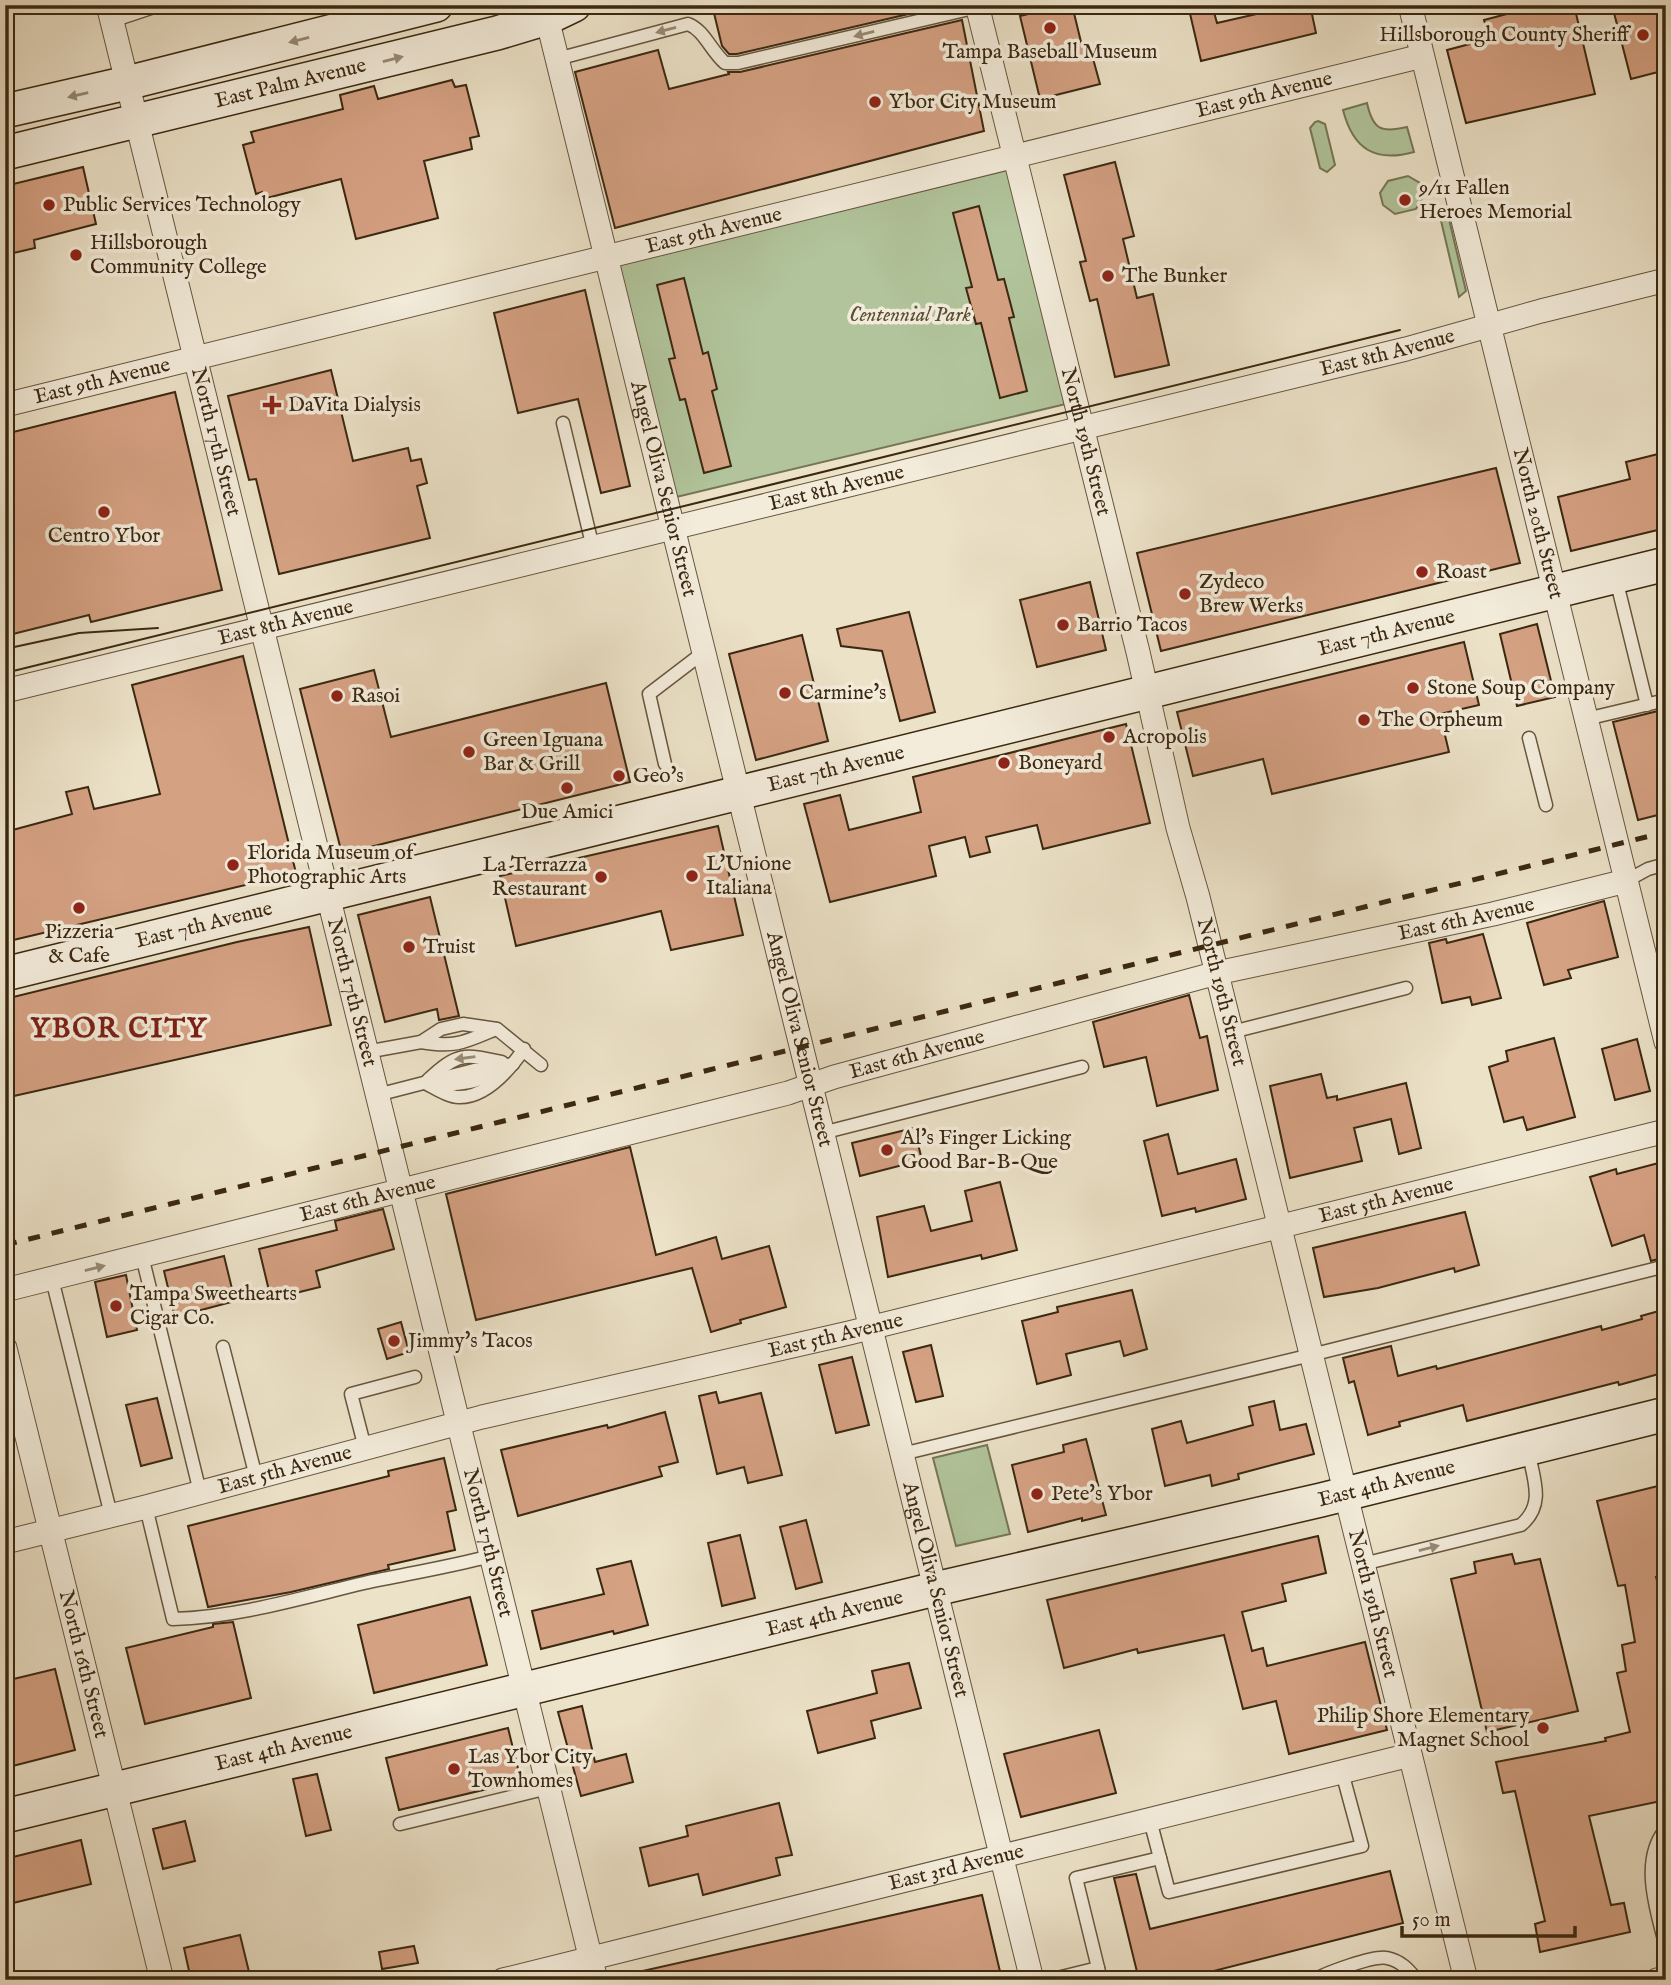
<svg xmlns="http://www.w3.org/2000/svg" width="1671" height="1985" font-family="'IM FELL English',serif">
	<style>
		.green { fill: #b1c49b; stroke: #767656; stroke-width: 2 }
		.building { fill: #d5a183; stroke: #3b2811; stroke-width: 2 }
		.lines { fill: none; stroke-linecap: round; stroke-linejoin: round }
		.lane-casing { stroke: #67563f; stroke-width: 15 }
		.street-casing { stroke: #67563f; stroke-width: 25 }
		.secondary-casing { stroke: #3b2811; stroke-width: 36 }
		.lane { stroke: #f3ecdb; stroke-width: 12 }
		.street { stroke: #f3ecdb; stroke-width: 23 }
		.secondary { stroke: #f3ecdb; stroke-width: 33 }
		.tram { stroke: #3b2811; stroke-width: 2 }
		.rail { stroke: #3b2811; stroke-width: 5; stroke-dasharray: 12 12; stroke-linecap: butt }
		.oneway { fill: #978a76 }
		.poi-dot { fill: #8f2418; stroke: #f3ecdb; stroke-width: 2.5 }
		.labels { text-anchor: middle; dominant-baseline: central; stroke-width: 7; stroke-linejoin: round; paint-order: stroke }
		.poi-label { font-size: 21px; fill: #3b2811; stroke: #f3ecdb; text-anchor: start }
		.street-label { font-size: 21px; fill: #3b2811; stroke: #f3ecdb }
		.park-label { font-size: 21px; font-style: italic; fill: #584f34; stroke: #f3ecdb }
		.district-label { font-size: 28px; font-weight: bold; letter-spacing: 2px; fill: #7a1f14; stroke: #f3ecdb }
	</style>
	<rect width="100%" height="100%" fill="#ece2c8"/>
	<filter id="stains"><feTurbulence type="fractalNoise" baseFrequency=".00286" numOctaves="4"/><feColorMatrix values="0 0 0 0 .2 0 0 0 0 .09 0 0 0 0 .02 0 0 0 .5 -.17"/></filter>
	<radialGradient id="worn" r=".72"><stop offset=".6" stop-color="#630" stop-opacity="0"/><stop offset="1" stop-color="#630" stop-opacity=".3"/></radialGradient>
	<g class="green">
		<path d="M1367 103C1373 130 1381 133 1407 127L1414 152C1375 163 1353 149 1343 110Z"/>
		<path d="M1318 121 1325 124 1335 165 1327 172 1320 168 1310 128 1315 122Z"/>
		<path d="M1013 163 1070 403 672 498 613 264Z"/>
		<path d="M1408 176 1420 183 1424 195 1416 209 1395 214 1383 205 1380 193 1388 181Z"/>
		<path d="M1438 208 1448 215 1466 291 1459 297Z"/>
		<path d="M987 1445 1010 1534 956 1546 933 1458Z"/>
	</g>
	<g class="building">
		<path d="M712 5H947L737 54H729L722 46Z"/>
		<path d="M1066 5H1072L1082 46 1089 44 1100 84 1040 99 1020 16Z"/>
		<path d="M1188 5H1212L1217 23 1274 10 1273 5H1310L1316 33 1201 61Z"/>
		<path d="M1541 5H1574L1595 94 1466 123 1447 50 1489 39 1484 20Z"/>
		<path d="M1612 5H1666V70L1631 79Z"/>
		<path d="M962 20 984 131 615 228 575 72 658 50 669 89 729 74 728 72H740Z"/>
		<path d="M452 80 455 87 466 85 479 136 470 138 472 149 424 161 438 218 356 239 341 179 263 199 262 192 256 194 243 145 254 142 251 132 343 109 340 95 374 86 378 99Z"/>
		<path d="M1115 162 1134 236 1123 239 1137 298 1153 294 1169 365 1115 377 1097 299 1090 301 1080 262 1086 261 1064 175Z"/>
		<path d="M83 167 96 224 34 240 35 248 5 255V186Z"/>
		<path d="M979 206 998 280 1004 279 1014 317 1009 318 1027 391 1000 398 981 323 976 324 966 288 972 287 953 213Z"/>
		<path d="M684 278 703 354 708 352 717 389 712 391 731 466 704 473 685 399 680 400 669 359 675 358 657 285Z"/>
		<path d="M585 290 630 486 601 493 578 399 518 413 494 313Z"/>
		<path d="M331 370 353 461 408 448 411 461 421 459 427 483 417 486 430 538 279 574 256 479 249 480 228 396Z"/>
		<path d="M175 392 222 590 91 622 89 615 5 636V434Z"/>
		<path d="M1666 452V528L1571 551 1558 497 1630 479 1626 462Z"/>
		<path d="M1496 468 1520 563 1161 651 1137 553Z"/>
		<path d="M1090 582 1106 650 1037 667 1020 600Z"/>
		<path d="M909 612 935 712 900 721 882 651 841 646 837 629Z"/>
		<path d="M1537 624 1555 697 1517 706 1500 634Z"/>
		<path d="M802 635 828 741 756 760 729 654Z"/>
		<path d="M1464 642 1479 705 1440 714 1449 752 1272 794 1263 759 1193 776 1177 712Z"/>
		<path d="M243 656 296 873 5 942V832L72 814 66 792 88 787 94 809 160 794 132 685Z"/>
		<path d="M374 670 391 737 606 683 630 782 342 854 300 689Z"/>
		<path d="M1666 709V813L1638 820 1613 722Z"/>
		<path d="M1126 724 1150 823 1043 849 1037 825 986 837 990 852 970 857 965 837 929 846 936 876 830 902 804 804 840 795 849 830 921 812 913 777Z"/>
		<path d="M718 826 743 935 671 950 661 911 516 946 500 876Z"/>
		<path d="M430 897 459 1016 439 1020 437 1009 385 1022 358 915Z"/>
		<path d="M1604 901 1618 957 1568 970 1571 978 1544 985 1527 923Z"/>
		<path d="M309 927 331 1025 5 1098V999L237 942Z"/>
		<path d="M1483 934 1501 998 1472 1005 1470 997 1442 1003 1429 943 1446 939 1447 943Z"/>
		<path d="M1189 995 1200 1038 1207 1036 1218 1090 1157 1106 1146 1057 1104 1067 1093 1022Z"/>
		<path d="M1554 1038 1575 1117 1527 1130 1523 1117 1504 1122 1489 1067 1508 1061 1506 1051Z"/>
		<path d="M1637 1039 1650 1091 1615 1100 1602 1049Z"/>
		<path d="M1321 1074 1327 1098 1337 1096V1100L1406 1083 1421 1148 1399 1154 1391 1119 1354 1128 1362 1161 1290 1178 1270 1086Z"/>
		<path d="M914 1128 922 1160 860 1176 852 1143Z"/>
		<path d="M1168 1134 1178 1174 1236 1159 1246 1199 1196 1212 1195 1208 1162 1216 1144 1141Z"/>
		<path d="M630 1147 656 1255 716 1237 722 1259 769 1246 786 1307 740 1320 741 1323 711 1332 692 1268 476 1320 446 1194Z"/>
		<path d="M1666 1161V1257L1651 1261 1644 1235 1612 1246 1590 1177 1616 1169 1617 1174Z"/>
		<path d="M1000 1182 1017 1250 982 1259 981 1255 888 1277 877 1217 924 1206 931 1231 972 1221 965 1191Z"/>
		<path d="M383 1209 394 1249 316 1271 320 1287 271 1299 259 1249 337 1230 335 1221Z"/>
		<path d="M1465 1212 1479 1265 1455 1272 1454 1268 1378 1288 1324 1297 1313 1248Z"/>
		<path d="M224 1256 235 1301 175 1317 164 1271Z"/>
		<path d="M126 1275 137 1330 107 1337 95 1282Z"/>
		<path d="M1132 1290 1147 1349 1124 1356 1120 1341 1066 1354 1071 1375 1037 1384 1022 1321 1058 1312 1057 1307Z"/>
		<path d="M1666 1309V1372L1619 1385 1618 1382 1467 1421 1463 1405 1399 1422 1400 1426 1368 1435 1354 1381 1349 1383 1343 1358 1391 1346 1398 1376 1436 1366 1437 1369 1601 1326 1602 1330 1642 1319 1641 1316Z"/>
		<path d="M401 1322 409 1352 387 1359 378 1329Z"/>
		<path d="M931 1345 943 1396 916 1402 903 1352Z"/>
		<path d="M852 1357 869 1425 836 1433 819 1365Z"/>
		<path d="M716 1392 719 1403 761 1393 782 1475 748 1483 744 1467 717 1474 699 1396Z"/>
		<path d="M157 1398 172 1458 141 1466 126 1405Z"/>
		<path d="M1274 1401 1280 1430 1306 1424 1314 1454 1238 1474 1239 1479 1212 1486 1210 1475 1165 1486 1152 1429 1181 1421 1187 1443 1253 1425 1249 1407Z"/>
		<path d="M665 1412 678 1462 659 1467 662 1476 518 1516 501 1450 607 1425 608 1428Z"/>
		<path d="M1086 1439 1106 1515 1082 1521V1518L1028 1532 1012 1465 1064 1452 1063 1445Z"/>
		<path d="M444 1458 456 1510 447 1512 455 1550 388 1565 389 1569 291 1592 208 1607 188 1526 389 1476 388 1471Z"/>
		<path d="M1666 1484V1574L1656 1577 1666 1613V1800L1589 1816 1611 1905 1624 1903 1630 1932 1540 1952 1535 1924 1545 1921 1515 1791 1503 1793 1496 1762 1606 1741 1605 1738 1630 1732 1617 1673 1626 1671 1622 1645 1635 1642 1625 1585 1618 1586 1597 1501Z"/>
		<path d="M806 1520 822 1582 796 1589 780 1527Z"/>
		<path d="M740 1535 755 1598 722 1606 708 1543Z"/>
		<path d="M1318 1536 1326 1573 1282 1584 1286 1601 1242 1612 1252 1651 1263 1648 1267 1666 1365 1642 1387 1730 1289 1754 1276 1701 1243 1709 1224 1635 1138 1653 1137 1649 1064 1668 1047 1600Z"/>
		<path d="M1512 1554 1515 1564 1540 1559 1578 1711 1487 1732 1451 1579 1476 1573 1474 1562Z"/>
		<path d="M631 1561 648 1625 614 1634 613 1631 541 1649 532 1611 604 1594 597 1569Z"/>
		<path d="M470 1597 487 1665 374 1693 358 1625Z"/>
		<path d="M233 1622 251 1698 145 1724 126 1648 213 1627V1624Z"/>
		<path d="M909 1663 921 1708 871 1721 875 1738 818 1753 807 1711 877 1693 872 1671Z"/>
		<path d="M55 1669 75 1750 5 1768V1681Z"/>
		<path d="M582 1706 595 1762 626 1754 633 1782 581 1796 558 1712Z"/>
		<path d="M508 1728 521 1781 399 1810 386 1758Z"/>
		<path d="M1099 1730 1116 1793 1021 1817 1004 1754Z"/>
		<path d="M317 1774 331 1830 306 1836 293 1779Z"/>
		<path d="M779 1803 792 1855 776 1858 780 1875 703 1895 698 1874 649 1886 640 1848 688 1836 686 1826Z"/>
		<path d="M185 1821 195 1861 163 1869 153 1829Z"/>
		<path d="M81 1840 91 1884 5 1905V1859Z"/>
		<path d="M1390 1871 1403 1923 1178 1980H1139L1114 1878 1136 1874 1150 1929Z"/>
		<path d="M982 1895 1002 1980H639L638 1972Z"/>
		<path d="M240 1935 251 1980H191L184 1948Z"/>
		<path d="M414 1946 418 1963 382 1969 379 1952Z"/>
	</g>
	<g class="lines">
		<defs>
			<g id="lane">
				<path d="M112 21 160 5"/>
				<path d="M557 59 688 24C704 30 711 51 725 63H738L978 7"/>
				<path d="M563 423 593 548"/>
				<path d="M1616 579 1647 705"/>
				<path d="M1586 719 1666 700"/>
				<path d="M1529 738 1546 805"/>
				<path d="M665 764 649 694 704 652"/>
				<path d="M1626 881 1648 869 1666 864"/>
				<path d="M1232 1032 1406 988"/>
				<path d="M421 1042C456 1048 465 1042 496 1029"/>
				<path d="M366 1052 421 1042 441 1029 463 1024 497 1029 541 1065"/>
				<path d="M428 1080C458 1052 464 1054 502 1062"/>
				<path d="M425 1083C435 1088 450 1098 460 1097 487 1097 510 1069 524 1049"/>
				<path d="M437 1084C460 1086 476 1082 497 1072"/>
				<path d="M377 1095 474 1070 513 1064"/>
				<path d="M822 1133 1082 1067"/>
				<path d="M142 1256 200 1492"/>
				<path d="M52 1279 111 1515"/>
				<path d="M223 1347 256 1477"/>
				<path d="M365 1448 351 1394 415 1377"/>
				<path d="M902 1454 1311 1355 1666 1266"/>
				<path d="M146 1507 173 1619C238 1617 301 1598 364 1583 406 1574 449 1567 491 1556"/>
				<path d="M1363 1564 1521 1525C1546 1504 1533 1478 1528 1450"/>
				<path d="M1150 1820 1160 1858"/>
				<path d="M400 1824 548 1788"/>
				<path d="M1666 1829C1639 1860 1657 1912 1666 1947"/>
				<path d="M1049 1980 1098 1968"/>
				<path d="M1101 1980 1076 1878 1160 1858 1169 1892 1362 1846 1342 1772"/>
				<path d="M1314 1980C1326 1973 1374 1955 1387 1958 1401 1961 1408 1969 1417 1980"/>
			</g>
			<g id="street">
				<path id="s1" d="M108 5 596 1980"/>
				<path id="s2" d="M977 5 1138 652 1178 828 1198 897 1466 1980"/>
				<path id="s3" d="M1410 5 1666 1042"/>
				<path id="s4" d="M547 18 1032 1980"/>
				<path id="s5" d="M5 405 1422 56"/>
				<path id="s6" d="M5 691 1406 349 1541 311 1666 280"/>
				<path id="s7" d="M5 1290 788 1093 834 1077 1217 973 1493 914 1626 881"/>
				<path id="s8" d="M5 1348 162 1980"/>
				<path id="s9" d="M5 1542 146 1507 482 1417 849 1333 1666 1131"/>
				<path id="s10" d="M503 1980 1410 1755"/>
				<path d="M1657 1980 1666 1978"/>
			</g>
			<g id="secondary">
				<path d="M5 111 127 83 436 5"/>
				<path id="s11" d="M5 153 497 33 547 18 574 5"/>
				<path id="s12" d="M5 974 1666 564"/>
				<path id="s13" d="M5 1816 935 1589 1321 1500 1666 1414"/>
			</g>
		</defs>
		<use href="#lane" class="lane-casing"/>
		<use href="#street" class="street-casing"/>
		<use href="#secondary" class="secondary-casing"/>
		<use href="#lane" class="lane"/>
		<use href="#street" class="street"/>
		<use href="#secondary" class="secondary"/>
		<g class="tram">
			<path d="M5 649 79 633 158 628"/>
			<path d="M5 673 1400 330"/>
		</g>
		<path class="rail" d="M5 1245 1666 832"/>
	</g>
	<defs><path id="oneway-solid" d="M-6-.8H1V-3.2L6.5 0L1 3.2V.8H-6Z" transform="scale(1.75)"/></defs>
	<g class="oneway">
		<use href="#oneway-solid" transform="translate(666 30) rotate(165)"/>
		<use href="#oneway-solid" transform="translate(864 34) rotate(166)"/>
		<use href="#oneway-solid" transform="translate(299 40) rotate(166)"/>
		<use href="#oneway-solid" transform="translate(393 59) rotate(-14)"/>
		<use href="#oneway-solid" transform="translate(78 95) rotate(167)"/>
		<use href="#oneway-solid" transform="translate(465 1058) rotate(172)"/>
		<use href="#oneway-solid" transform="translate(95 1268) rotate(-14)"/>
		<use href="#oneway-solid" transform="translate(1429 1548) rotate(-14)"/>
	</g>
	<g class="poi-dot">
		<circle cx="1050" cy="28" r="7"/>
		<circle cx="1643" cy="35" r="7"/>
		<circle cx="875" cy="102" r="7"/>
		<circle cx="1405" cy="200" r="7"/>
		<circle cx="49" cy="205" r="7"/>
		<circle cx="76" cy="255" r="7"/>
		<circle cx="1108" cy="276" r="7"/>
		<path d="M268.5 394.5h7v7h7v7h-7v7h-7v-7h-7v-7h7z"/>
		<circle cx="104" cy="512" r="7"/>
		<circle cx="1422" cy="572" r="7"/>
		<circle cx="1185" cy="594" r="7"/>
		<circle cx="1063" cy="625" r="7"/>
		<circle cx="1413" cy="688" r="7"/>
		<circle cx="785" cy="693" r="7"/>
		<circle cx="337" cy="696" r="7"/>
		<circle cx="1364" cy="720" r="7"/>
		<circle cx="1109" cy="737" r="7"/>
		<circle cx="469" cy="752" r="7"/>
		<circle cx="1004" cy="763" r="7"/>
		<circle cx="619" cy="776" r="7"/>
		<circle cx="567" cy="788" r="7"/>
		<circle cx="233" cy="865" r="7"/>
		<circle cx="692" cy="876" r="7"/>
		<circle cx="601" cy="877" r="7"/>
		<circle cx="79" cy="908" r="7"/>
		<circle cx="409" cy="947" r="7"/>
		<circle cx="887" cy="1150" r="7"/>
		<circle cx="116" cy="1306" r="7"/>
		<circle cx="394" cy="1341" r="7"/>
		<circle cx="1037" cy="1494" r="7"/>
		<circle cx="1543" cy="1728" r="7"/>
		<circle cx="454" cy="1769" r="7"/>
	</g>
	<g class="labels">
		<g class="poi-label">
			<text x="1629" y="35" text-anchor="end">Hillsborough County Sheriff</text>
			<text x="1050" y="52" text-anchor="middle">Tampa Baseball Museum</text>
			<text x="889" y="102">Ybor City Museum</text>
			<text x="1419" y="188">9/11 Fallen<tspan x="1419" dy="24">Heroes Memorial</tspan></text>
			<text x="63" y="205">Public Services Technology</text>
			<text x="90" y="243">Hillsborough<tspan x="90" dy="24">Community College</tspan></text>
			<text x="1122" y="276">The Bunker</text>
			<text x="288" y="405">DaVita Dialysis</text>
			<text x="104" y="536" text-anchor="middle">Centro Ybor</text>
			<text x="1436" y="572">Roast</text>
			<text x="1199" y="582">Zydeco<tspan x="1199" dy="24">Brew Werks</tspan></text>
			<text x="1077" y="625">Barrio Tacos</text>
			<text x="1427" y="688">Stone Soup Company</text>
			<text x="799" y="693">Carmine's</text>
			<text x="351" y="696">Rasoi</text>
			<text x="1378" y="720">The Orpheum</text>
			<text x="1123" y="737">Acropolis</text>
			<text x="483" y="740">Green Iguana<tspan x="483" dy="24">Bar &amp; Grill</tspan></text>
			<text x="1018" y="763">Boneyard</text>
			<text x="633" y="776">Geo's</text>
			<text x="567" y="812" text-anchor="middle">Due Amici</text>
			<text x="247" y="853">Florida Museum of<tspan x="247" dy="24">Photographic Arts</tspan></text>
			<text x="706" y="864">L'Unione<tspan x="706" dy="24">Italiana</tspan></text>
			<text x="587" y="865" text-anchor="end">La Terrazza<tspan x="587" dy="24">Restaurant</tspan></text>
			<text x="79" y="932" text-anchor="middle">Pizzeria<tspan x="79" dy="24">&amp; Cafe</tspan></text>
			<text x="423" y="947">Truist</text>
			<text x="901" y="1138">Al's Finger Licking<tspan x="901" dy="24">Good Bar-B-Que</tspan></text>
			<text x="130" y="1294">Tampa Sweethearts<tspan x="130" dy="24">Cigar Co.</tspan></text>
			<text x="408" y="1341">Jimmy's Tacos</text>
			<text x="1051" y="1494">Pete's Ybor</text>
			<text x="1529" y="1716" text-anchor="end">Philip Shore Elementary<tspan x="1529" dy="24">Magnet School</tspan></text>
			<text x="468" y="1757">Las Ybor City<tspan x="468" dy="24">Townhomes</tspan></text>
		</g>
		<g class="street-label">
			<text stroke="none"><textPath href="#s11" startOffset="294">East Palm Avenue</textPath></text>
			<text stroke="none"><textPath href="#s5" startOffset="1297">East 9th Avenue</textPath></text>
			<text stroke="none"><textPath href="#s5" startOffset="730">East 9th Avenue</textPath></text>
			<text stroke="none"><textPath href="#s6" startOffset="1423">East 8th Avenue</textPath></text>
			<text stroke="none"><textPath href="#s5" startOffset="100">East 9th Avenue</textPath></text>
			<text stroke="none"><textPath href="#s1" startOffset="450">North 17th Street</textPath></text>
			<text stroke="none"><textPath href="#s2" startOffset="450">North 19th Street</textPath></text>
			<text stroke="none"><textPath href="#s4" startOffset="485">Angel Oliva Senior Street</textPath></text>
			<text stroke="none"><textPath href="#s6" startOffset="856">East 8th Avenue</textPath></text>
			<text stroke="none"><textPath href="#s3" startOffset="534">North 20th Street</textPath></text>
			<text stroke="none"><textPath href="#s6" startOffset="289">East 8th Avenue</textPath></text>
			<text stroke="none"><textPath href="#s12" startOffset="1423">East 7th Avenue</textPath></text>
			<text stroke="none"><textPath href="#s12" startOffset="856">East 7th Avenue</textPath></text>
			<text stroke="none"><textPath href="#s7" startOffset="1508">East 6th Avenue</textPath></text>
			<text stroke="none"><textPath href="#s12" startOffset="205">East 7th Avenue</textPath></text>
			<text stroke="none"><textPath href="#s2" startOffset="1017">North 19th Street</textPath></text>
			<text stroke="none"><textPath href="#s1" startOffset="1017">North 17th Street</textPath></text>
			<text stroke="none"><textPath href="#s4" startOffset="1052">Angel Oliva Senior Street</textPath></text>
			<text stroke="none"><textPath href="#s7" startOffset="942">East 6th Avenue</textPath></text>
			<text stroke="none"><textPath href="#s7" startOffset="374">East 6th Avenue</textPath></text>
			<text stroke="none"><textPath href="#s9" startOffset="1423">East 5th Avenue</textPath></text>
			<text stroke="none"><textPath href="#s9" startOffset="856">East 5th Avenue</textPath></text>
			<text stroke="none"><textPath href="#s9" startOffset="289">East 5th Avenue</textPath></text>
			<text stroke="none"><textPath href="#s13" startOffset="1421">East 4th Avenue</textPath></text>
			<text stroke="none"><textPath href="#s1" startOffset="1584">North 17th Street</textPath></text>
			<text stroke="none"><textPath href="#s4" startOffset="1619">Angel Oliva Senior Street</textPath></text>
			<text stroke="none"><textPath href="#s2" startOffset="1647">North 19th Street</textPath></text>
			<text stroke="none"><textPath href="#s13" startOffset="854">East 4th Avenue</textPath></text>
			<text stroke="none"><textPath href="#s8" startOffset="326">North 16th Street</textPath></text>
			<text stroke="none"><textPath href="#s13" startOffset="287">East 4th Avenue</textPath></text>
			<text stroke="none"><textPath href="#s10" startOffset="467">East 3rd Avenue</textPath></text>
		</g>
		<g class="park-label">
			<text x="910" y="315">Centennial Park</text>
		</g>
		<g class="district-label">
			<text x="119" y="1029">YBOR CITY</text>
		</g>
	</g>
	<rect width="1671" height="1985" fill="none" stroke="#ece2c8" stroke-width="28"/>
	<rect x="7" y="7" width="1657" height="1971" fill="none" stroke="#3b2811" stroke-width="3.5"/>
	<rect x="14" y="14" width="1643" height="1957" fill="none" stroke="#3b2811" stroke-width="2"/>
	<path d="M1402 1926v10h173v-10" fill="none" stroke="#3b2811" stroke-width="3.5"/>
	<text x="1412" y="1926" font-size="21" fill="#3b2811" stroke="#f3ecdb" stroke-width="5" paint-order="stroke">50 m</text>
	<rect width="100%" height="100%" filter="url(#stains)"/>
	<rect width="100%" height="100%" fill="url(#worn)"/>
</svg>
